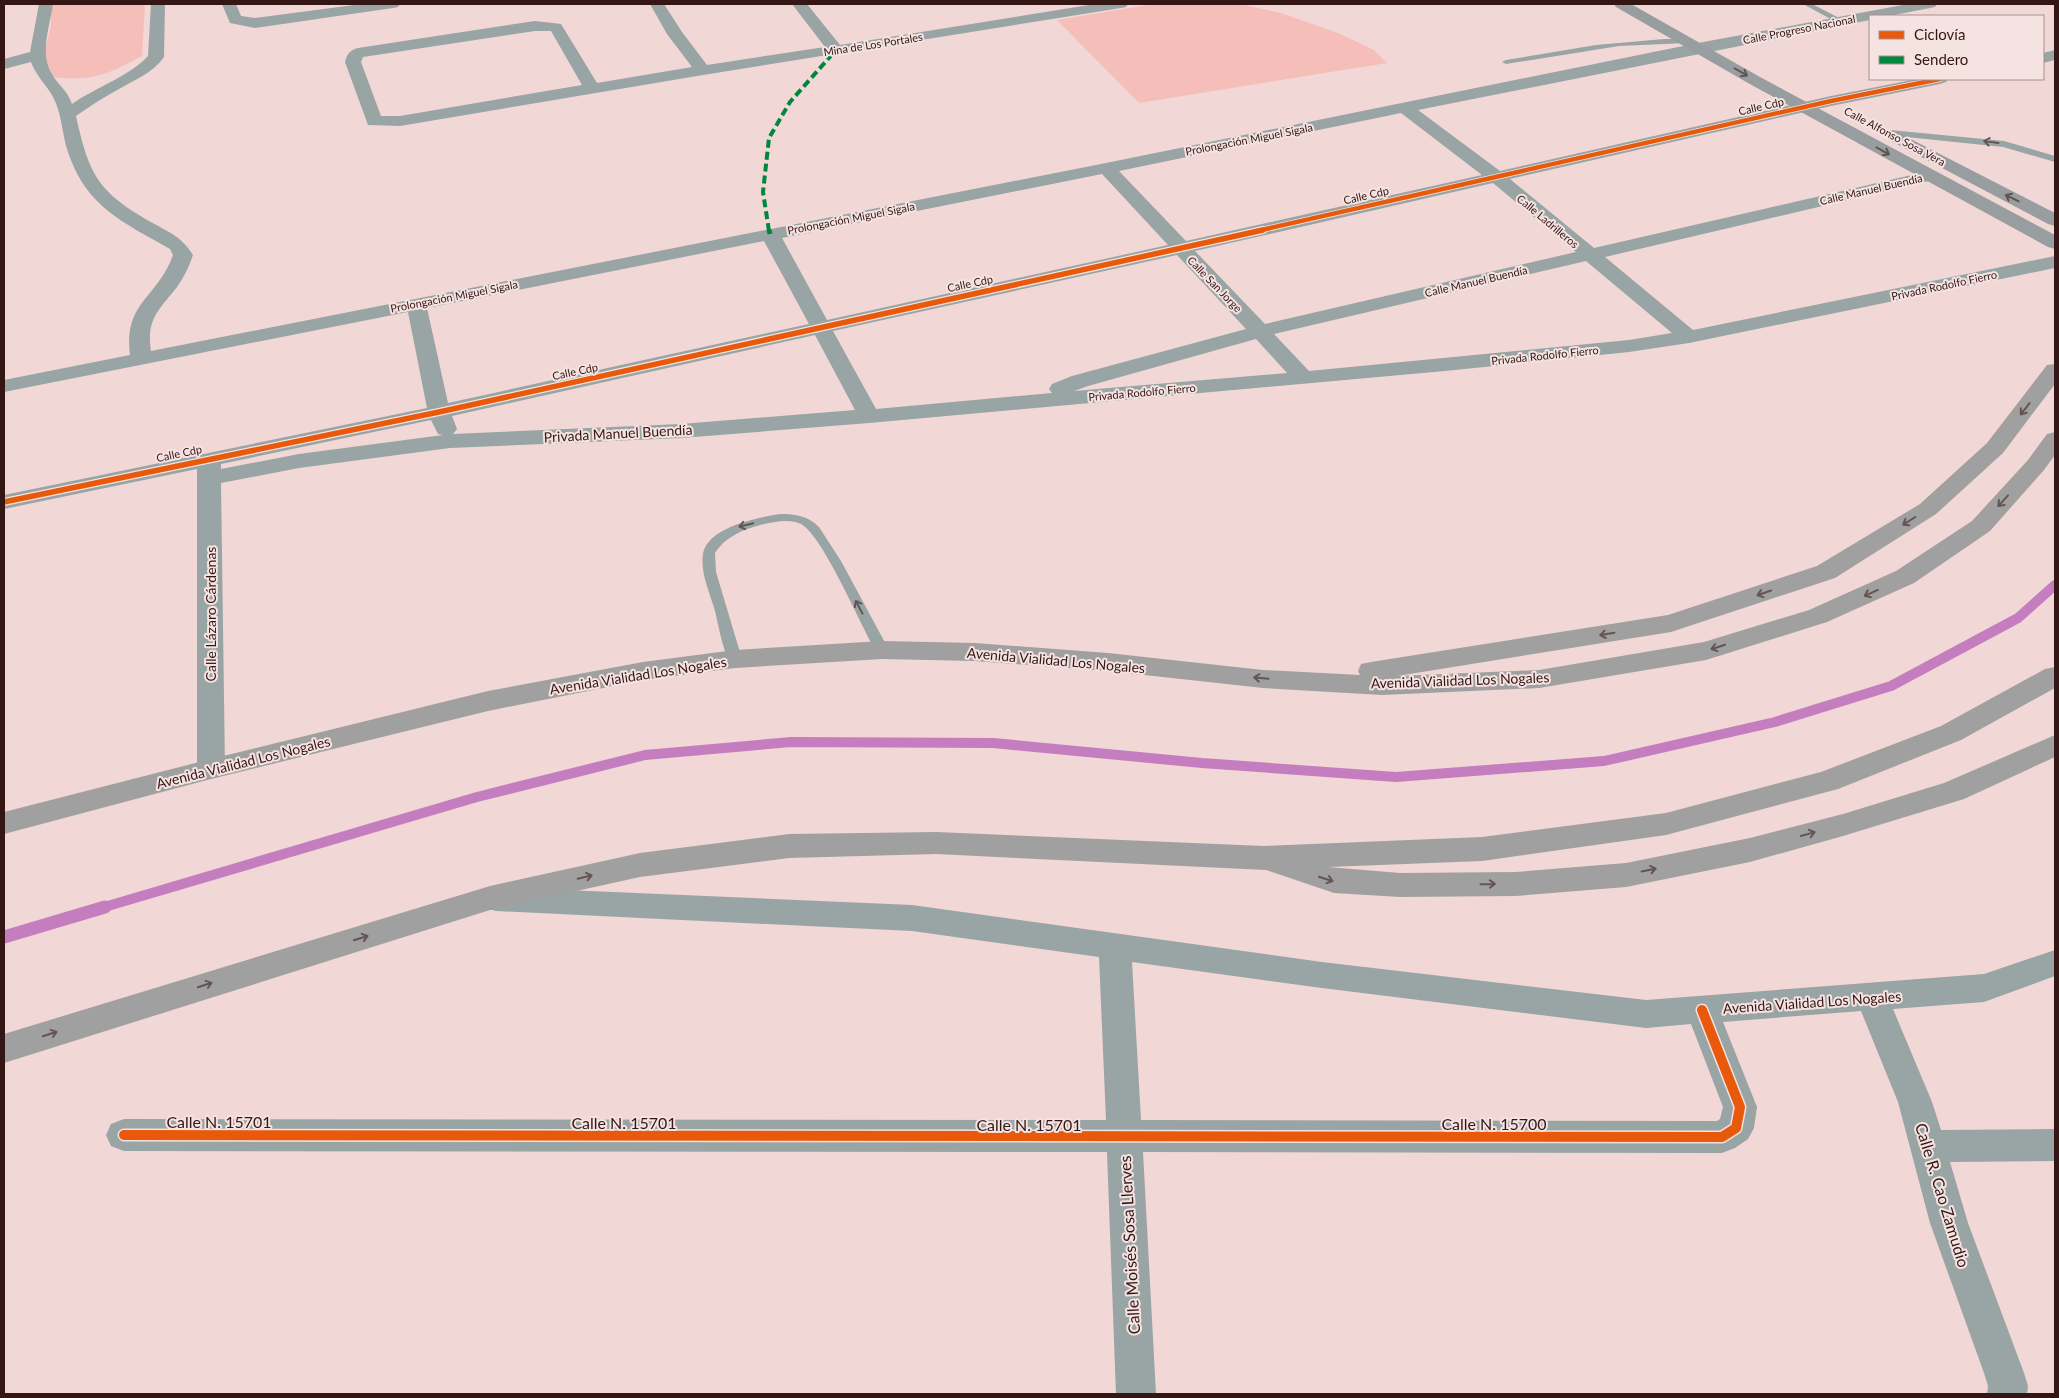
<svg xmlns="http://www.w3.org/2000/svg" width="2059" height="1398" font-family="Lato,sans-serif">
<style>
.green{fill:#f6beb9}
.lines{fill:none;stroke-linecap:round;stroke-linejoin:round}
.stream-far1{stroke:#c47dbf;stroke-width:10}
.stream{stroke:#c47dbf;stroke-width:13}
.service{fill:#99a4a5;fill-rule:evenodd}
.minor{fill:#99a4a5;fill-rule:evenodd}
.secondary{fill:#989e9f;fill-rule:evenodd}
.trunk{fill:#a0a0a0;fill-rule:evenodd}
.quiet-far1{stroke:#00873e;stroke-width:4;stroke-dasharray:8 4;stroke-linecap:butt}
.quiet{stroke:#00873e;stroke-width:5;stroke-dasharray:10 5;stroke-linecap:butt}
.cycleway-far2-casing{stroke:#f4e3e1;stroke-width:6}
.cycleway-far1-casing{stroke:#f4e3e1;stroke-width:8}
.cycleway-casing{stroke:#f4e3e1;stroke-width:13}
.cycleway-far2{stroke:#e8590c;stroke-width:4.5}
.cycleway-far1{stroke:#e8590c;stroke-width:5.5}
.cycleway{stroke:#e8590c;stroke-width:10}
.oneway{stroke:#615353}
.oneway2{stroke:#615656}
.oneway3{stroke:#655454}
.labels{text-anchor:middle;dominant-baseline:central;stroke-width:4;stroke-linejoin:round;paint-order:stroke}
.far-street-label{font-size:11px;fill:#341615;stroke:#f4e3e1}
.street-label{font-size:14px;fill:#341615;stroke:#f4e3e1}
.near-street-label{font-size:16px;fill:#341615;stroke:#f4e3e1}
</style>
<rect width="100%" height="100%" fill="#f1d7d5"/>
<!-- green -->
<path class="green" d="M51,4H145L142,56C109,74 91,82 53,77L42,63L51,26Z
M1154,4H1240L1281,13L1338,33L1374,50L1387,63L1139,103L1057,20Z"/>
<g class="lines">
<!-- stream-far1 -->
<path class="stream-far1" d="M101,908L477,797L645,755L791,742L993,743L1202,763L1396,777L1604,761L1775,722L1891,686L2018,618L2055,585"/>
<!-- stream -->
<path class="stream" d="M4,937L105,907"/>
<!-- service -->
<path class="service" d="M1803,4H1812L1845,21L1838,23Z
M1664,39H1687L1691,41L1687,43L1619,46L1506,64L1502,62L1506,60L1596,45Z
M1890,130L2004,141L2055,156V162L2003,147L1887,135L1886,133Z
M781,514C796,514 808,516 819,527L841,561L889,650L887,653H877C861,627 824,537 801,524C790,518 772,522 760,525C742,530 725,537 715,553L716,572L742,659L740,662H730C722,648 719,627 715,611C710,593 700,573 703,554C707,527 759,517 781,514Z"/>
<!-- minor -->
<path class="minor" d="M39,4H53C50,26 39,54 52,74C58,85 68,91 72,104C93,89 133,74 148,56L151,4H165L164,57C153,73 136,79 119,89C104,97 90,106 76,116C89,175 98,192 151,222C170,233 181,236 193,255C189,267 184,277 177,287C159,310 146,319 151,351L1106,163L1698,43L1908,4H1937L1935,7L1930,8L1889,16H1870V20L1418,110L1500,171L1831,96L1917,79H1948L1946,82L1940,84L1831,106L1510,179L1594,248L1929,171L1935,172L1938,176L1935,180L1929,181L1605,257L1693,330L2055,256V268L1689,343L1629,352L1445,371L869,423L681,438L450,448L299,468L221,483L225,769L221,776L211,779L201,776L197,769V469L4,509V495L427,408L408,312L4,392V380L130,355C123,302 158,298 173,255L170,249C123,222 86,207 68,152C62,135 62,113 53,97C46,84 36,76 31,62L4,69V59L30,52ZM1401,113L1482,175L1186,241L1119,171ZM1102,174L1168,245L827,320L782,238ZM1493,183L1576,252L1265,324L1195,251ZM764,241L809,324L448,403L427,308ZM1177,255L1246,329L1072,376L1052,384L1049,389L1052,393L876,409L833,331ZM1586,261L1672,333L1629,340L1309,371L1274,334ZM815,335L855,410L681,424L453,434L457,429L452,416ZM1256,339L1287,373L1074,391L1088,386ZM431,420L438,434L443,435L299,454L221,469V464Z
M222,4H236L241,16L255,18L362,4H400L398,7L393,8L255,28L230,23Z
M650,4H664L682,32L707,65L825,47L792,4H807L840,45L1095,4H1128L1126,7L1121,8L703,75L400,126L368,125L345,62C347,54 350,50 358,48L535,21L561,24L597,83L692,67L667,34ZM535,31H551L582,85L400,116H381L361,62L363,57Z
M2055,50V60L2043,63V53Z
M496,887L912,905L1322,962L1646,1000L1984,974L2055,950V976L1984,1002L1893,1009L1932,1102L1941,1130L2055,1129V1161L1950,1162L1968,1223L2024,1373L2028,1386L2027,1394H1987L1988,1386L1984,1373L1930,1223L1898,1102L1861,1011L1723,1022L1757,1107L1754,1128L1748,1139L1735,1148L1722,1153L1143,1152L1156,1394H1116L1107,1152L124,1151L111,1146L106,1135L111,1124L124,1119L1106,1120L1099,957L912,931L496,911L485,908L480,899L485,890ZM1132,962L1322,988L1646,1028L1691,1024L1723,1107L1720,1119L1717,1121L1141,1120Z"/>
<!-- secondary -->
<path class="secondary" d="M1614,4H1631L1760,77L2055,235V249L2048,247L1748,83L1616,7Z
M1895,131L2055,213V226L2048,224L1889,140L1886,136L1889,132Z"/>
<!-- trunk -->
<path class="trunk" d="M2055,364V384L2003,453L1936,514L1835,578L1671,632L1397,676L1539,670L1704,642L1809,610L1896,571L1972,521L2028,460L2047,434L2055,432V455L2044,470L1990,531L1914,583L1827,622L1706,660L1539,688L1382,695L1263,688L1108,671L975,661L882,659L735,668L643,680L488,711L211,779L4,834V812L211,759L488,691L643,662L735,650L882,641L975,643L1108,653L1263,670L1360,675L1358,671L1361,664L1371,662L1668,615L1817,566L1920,504L1987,443L2047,365Z
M2055,667V688L1961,740L1838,789L1666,835L1482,861L1328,867L1400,873L1516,872L1626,863L1750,838L1843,814L1944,783L2055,735V757L1964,799L1843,836L1750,862L1626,887L1516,896L1400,897L1334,893L1266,870L936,854L789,858L640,877L490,910L4,1063V1034L490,886L640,853L789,834L936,832L1263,846L1482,837L1666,813L1821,772L1941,726L2045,669Z"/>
<!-- quiet-far1 -->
<path class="quiet-far1" d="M769,231L763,192L769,138L790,102L836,50"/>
<!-- quiet -->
<path class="quiet" d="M769,230L770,234"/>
<defs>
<path id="cycleway-far2" d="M1257,231L1831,101L1940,79"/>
<path id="cycleway-far1" d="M4,502L439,412L1263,230"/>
<path id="cycleway" d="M124,1135L1722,1137L1736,1128L1740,1107L1702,1010"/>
</defs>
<!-- cycleway-far2 casing -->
<use href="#cycleway-far2" class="cycleway-far2-casing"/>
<!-- cycleway-far1 casing -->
<use href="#cycleway-far1" class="cycleway-far1-casing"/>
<!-- cycleway casing -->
<use href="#cycleway" class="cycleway-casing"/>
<!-- cycleway-far2 -->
<use href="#cycleway-far2" class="cycleway-far2"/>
<!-- cycleway-far1 -->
<use href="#cycleway-far1" class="cycleway-far1"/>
<!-- cycleway -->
<use href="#cycleway" class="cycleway"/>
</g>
<!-- one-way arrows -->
<defs><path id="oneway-shaft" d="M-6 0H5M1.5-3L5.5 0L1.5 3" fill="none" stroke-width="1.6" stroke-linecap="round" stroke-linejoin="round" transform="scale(1.25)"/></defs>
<g class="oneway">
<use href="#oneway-shaft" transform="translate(1741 72) rotate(30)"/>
<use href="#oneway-shaft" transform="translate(1883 151) rotate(29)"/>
<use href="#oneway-shaft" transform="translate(2012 198) rotate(-153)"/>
</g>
<g class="oneway2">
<use href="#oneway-shaft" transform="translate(1991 142) rotate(-172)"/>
<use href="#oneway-shaft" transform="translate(746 525) rotate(166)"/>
<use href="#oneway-shaft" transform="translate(859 607) rotate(-118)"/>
</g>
<g class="oneway3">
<use href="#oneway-shaft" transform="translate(2025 409) rotate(128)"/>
<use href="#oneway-shaft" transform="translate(2003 501) rotate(132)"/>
<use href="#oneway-shaft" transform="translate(1909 521) rotate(148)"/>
<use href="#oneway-shaft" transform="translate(1764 593) rotate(161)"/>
<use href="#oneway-shaft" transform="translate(1871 593) rotate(156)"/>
<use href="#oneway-shaft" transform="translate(1607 634) rotate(171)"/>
<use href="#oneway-shaft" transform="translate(1718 647) rotate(162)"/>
<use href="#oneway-shaft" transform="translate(1261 678) rotate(-175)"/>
<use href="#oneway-shaft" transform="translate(1808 834) rotate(-15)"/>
<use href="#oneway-shaft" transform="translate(1649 870) rotate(-12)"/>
<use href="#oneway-shaft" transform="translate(585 877) rotate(-13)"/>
<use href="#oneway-shaft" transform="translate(1326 879) rotate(18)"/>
<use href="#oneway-shaft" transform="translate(1488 884) rotate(-1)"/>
<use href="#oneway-shaft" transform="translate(361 938) rotate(-17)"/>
<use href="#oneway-shaft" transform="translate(205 985) rotate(-18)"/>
<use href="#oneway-shaft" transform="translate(50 1034) rotate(-18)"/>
</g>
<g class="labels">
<!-- far-street labels -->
<g class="far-street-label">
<text transform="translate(1799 29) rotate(-11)">Calle Progreso Nacional</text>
<text transform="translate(873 44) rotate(-9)">Mina de Los Portales</text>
<text transform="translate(1761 106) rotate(-13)">Calle Cdp</text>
<text transform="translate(1895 136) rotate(28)">Calle Alfonso Sosa Vera</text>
<text transform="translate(1249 139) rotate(-11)">Prolongación Miguel Sigala</text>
<text transform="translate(1871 189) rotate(-13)">Calle Manuel Buendía</text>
<text transform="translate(1366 195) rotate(-13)">Calle Cdp</text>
<text transform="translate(851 218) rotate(-11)">Prolongación Miguel Sigala</text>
<text transform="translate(1548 221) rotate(40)">Calle Ladrilleros</text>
<text transform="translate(1476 281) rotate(-13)">Calle Manuel Buendía</text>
<text transform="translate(970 283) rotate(-12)">Calle Cdp</text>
<text transform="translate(1215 284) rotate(46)">Calle San Jorge</text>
<text transform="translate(1944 285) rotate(-12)">Privada Rodolfo Fierro</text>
<text transform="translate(454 296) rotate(-11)">Prolongación Miguel Sigala</text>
<text transform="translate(1545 355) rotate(-6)">Privada Rodolfo Fierro</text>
<text transform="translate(575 371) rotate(-12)">Calle Cdp</text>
<text transform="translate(1142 392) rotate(-5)">Privada Rodolfo Fierro</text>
<text transform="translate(179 453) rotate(-12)">Calle Cdp</text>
</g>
<!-- street labels -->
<g class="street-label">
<text transform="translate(618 433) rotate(-3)">Privada Manuel Buendía</text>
<text transform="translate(210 614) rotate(-90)">Calle Lázaro Cárdenas</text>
<text transform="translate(1056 660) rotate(5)">Avenida Vialidad Los Nogales</text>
<text transform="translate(638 675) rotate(-9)">Avenida Vialidad Los Nogales</text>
<text transform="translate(1460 680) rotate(-2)">Avenida Vialidad Los Nogales</text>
<text transform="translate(243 762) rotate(-14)">Avenida Vialidad Los Nogales</text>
<text transform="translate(1812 1002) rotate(-4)">Avenida Vialidad Los Nogales</text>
</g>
<!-- near-street labels -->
<g class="near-street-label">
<text x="219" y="1121">Calle N. 15701</text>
<text x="624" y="1122">Calle N. 15701</text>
<text x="1494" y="1123">Calle N. 15700</text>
<text x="1029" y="1124">Calle N. 15701</text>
<text transform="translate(1943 1195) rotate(73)">Calle R. Cao Zamudio</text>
<text transform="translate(1129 1245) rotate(-93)">Calle Moisés Sosa Llerves</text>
</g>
</g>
<!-- border -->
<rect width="2059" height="1398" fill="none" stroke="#341615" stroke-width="10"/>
<!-- legend -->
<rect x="1869" y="15" width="175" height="65" fill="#f4e3e1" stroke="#a7918f"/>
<rect x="1879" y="31" width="25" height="8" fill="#e8590c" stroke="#a7918f"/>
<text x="1914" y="40" font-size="15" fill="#341615">Ciclovía</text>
<rect x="1879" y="56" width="25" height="8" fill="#00873e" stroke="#a7918f"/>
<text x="1914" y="65" font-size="15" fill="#341615">Sendero</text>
</svg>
